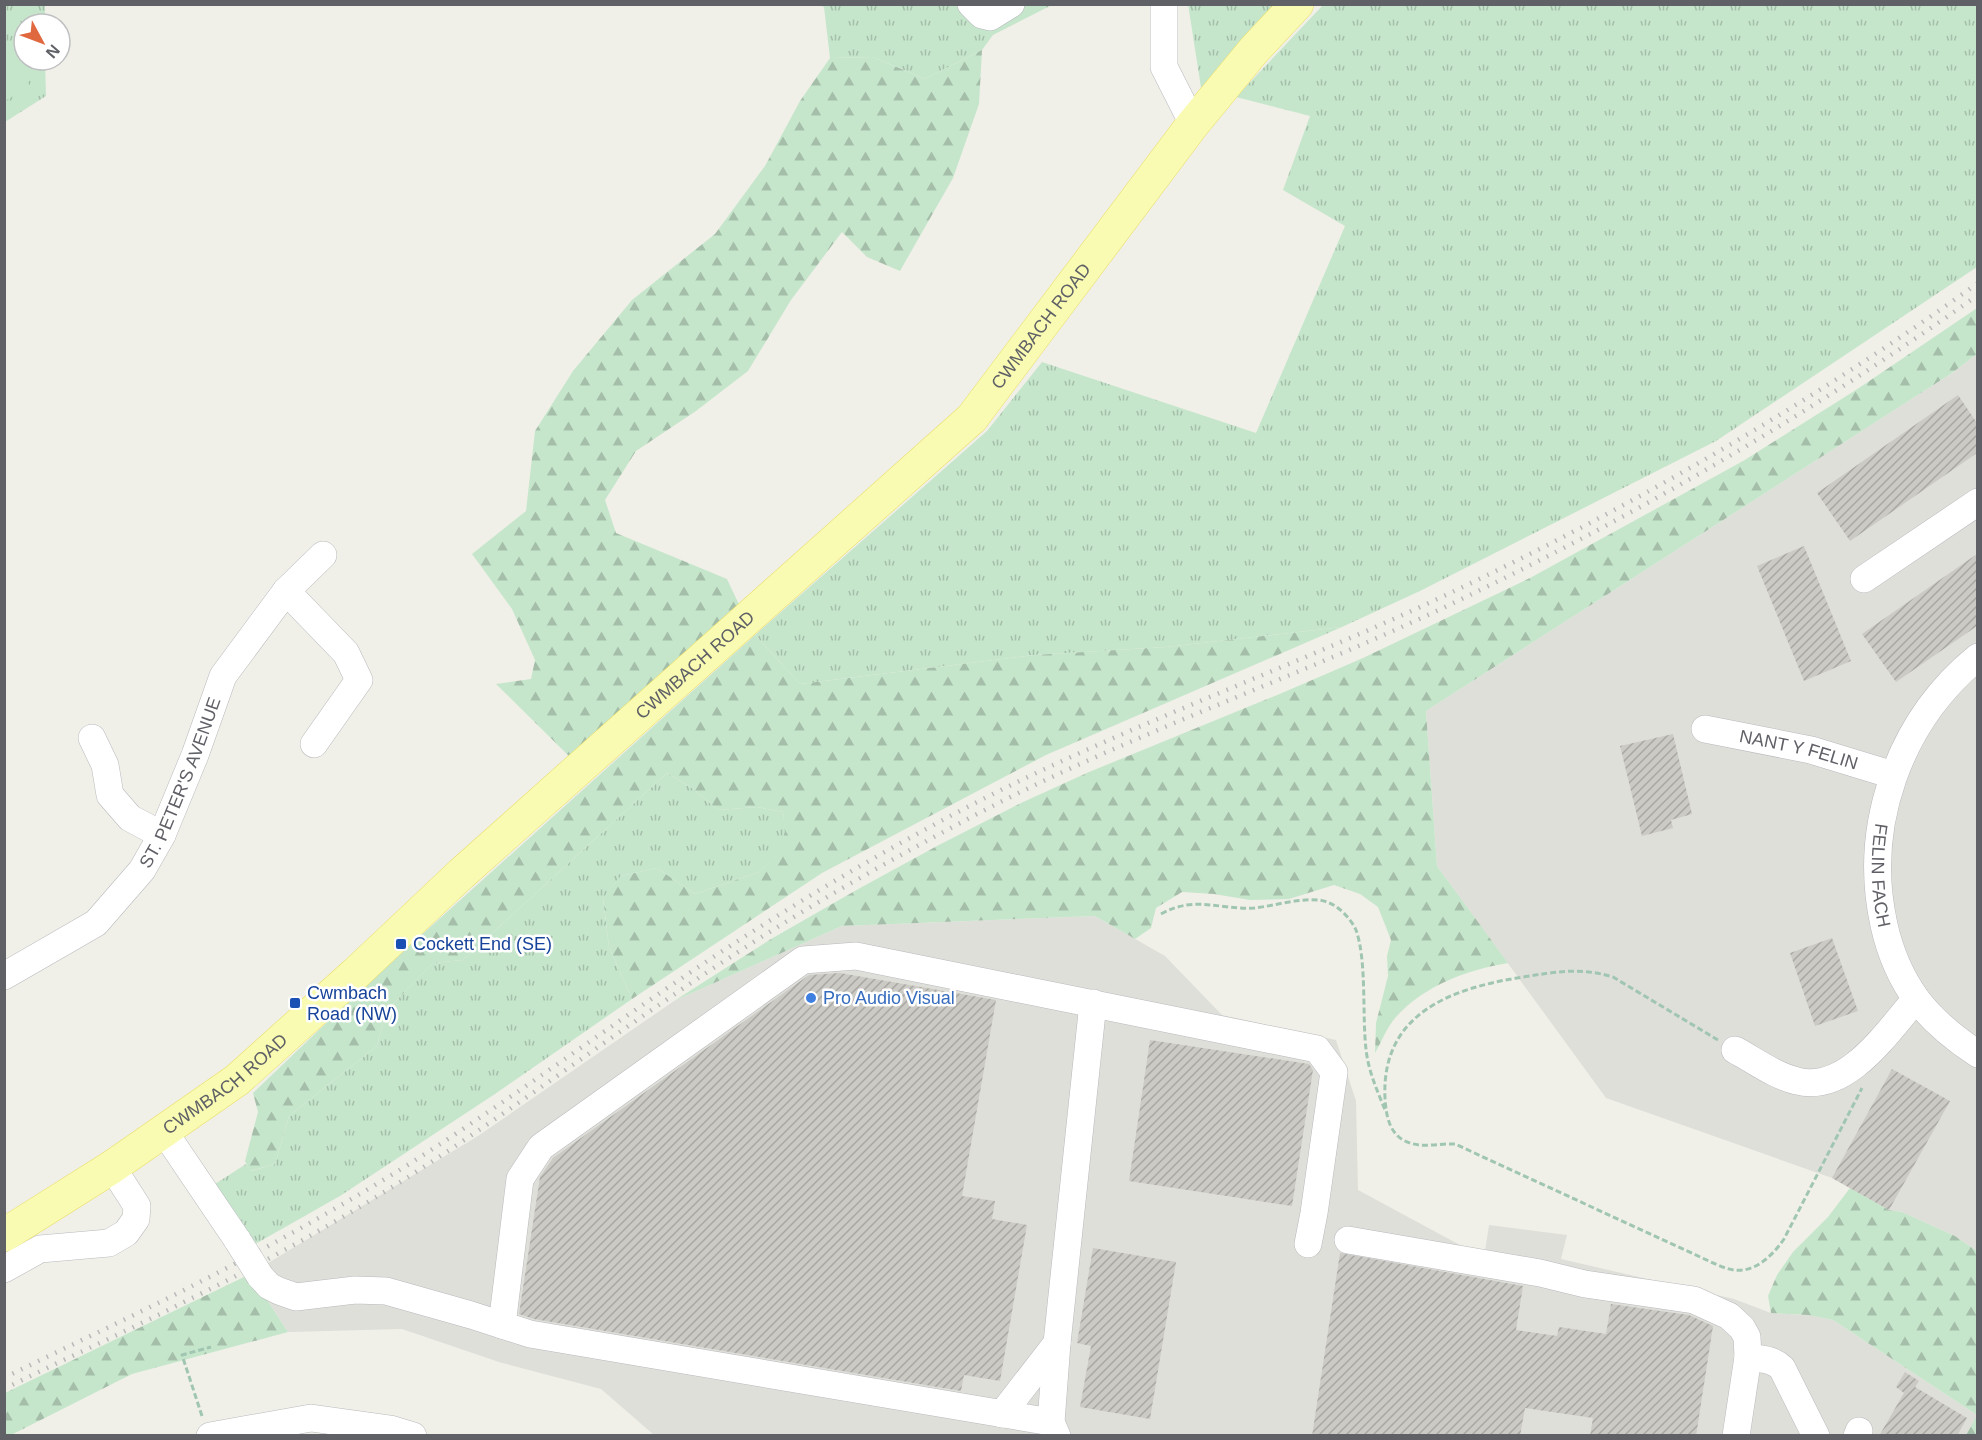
<svg xmlns="http://www.w3.org/2000/svg" width="1982" height="1440" font-family="Arial,sans-serif">
<style>
.industrial{fill:#dfdfda}
.grass{fill:url(#grass-tufts)}
.forest{fill:url(#forest-firs)}
.pitch{fill:#c6e6cc}
.building{fill:url(#building-hatch)}
.lines{fill:none;stroke-linecap:round;stroke-linejoin:round}
.minor-casing{stroke:#b8b9bd;stroke-width:28}
.major-casing{stroke:#eadd67;stroke-width:34}
.path{stroke:#a0c6b2;stroke-width:3;stroke-dasharray:6 3;stroke-linecap:butt}
.minor{stroke:#fff;stroke-width:27}
.major{stroke:#fafbb2;stroke-width:33}
.rail{stroke:#b8b8b9;stroke-width:4.5;stroke-dasharray:1.5 8;stroke-linecap:butt}
.minor-bridge-casing{stroke:#b8b9bd;stroke-width:28;stroke-linecap:butt}
.minor-bridge{stroke:#fff;stroke-width:27}
.transit-dot{fill:#1a4fb4;stroke:#fff;stroke-width:2}
.shop-dot{fill:#3f7fe0;stroke:#fff;stroke-width:2}
.labels{text-anchor:middle;dominant-baseline:central;stroke-width:5;stroke-linejoin:round;paint-order:stroke}
.street-label{font-size:18px;fill:#5f6167;stroke:#fff}
.transit-label{font-size:18px;fill:#164399;stroke:#fff;text-anchor:start}
.shop-label{font-size:18px;fill:#366cbe;stroke:#fff;text-anchor:start}
</style>
<defs>
<pattern id="grass-tufts" width="24" height="20" patternUnits="userSpaceOnUse" patternTransform="scale(1.5)"><rect width="24" height="20" fill="#c6e6cc"/><path d="M3 7l-1-3M5 7V3M7 7l1-3M15 17l-1-3M17 17v-4M19 17l1-3" fill="none" stroke="#a4bea9"/></pattern>
<pattern id="forest-firs" width="22" height="20" patternUnits="userSpaceOnUse" patternTransform="scale(1.5)"><rect width="22" height="20" fill="#c6e6cc"/><path d="M5 1l3.5 6h-7zM16 11l3.5 6h-7z" fill="#a4bea9"/></pattern>
<pattern id="building-hatch" width="6" height="6" patternUnits="userSpaceOnUse" patternTransform="scale(1.5)"><rect width="6" height="6" fill="#cccac4"/><path d="M-1 1l2-2M0 6l6-6M5 7l2-2" fill="none" stroke="#a9a7a3"/></pattern>
</defs>
<rect width="100%" height="100%" fill="#f0f0e8"/>
<!-- industrial -->
<path class="industrial" d="M1977,354V1251L1955,1236L1902,1212L1889,1210L1832,1178L1606,1098L1437,866L1426,711L1952,373Z
M1095,916L1165,956L1222,1015L1336,1040L1356,1101L1358,1190L1484,1258L1489,1225L1567,1235L1561,1259L1734,1299L1771,1313L1808,1315L1833,1320L1977,1415L1966,1436L654,1435L601,1389L499,1362L402,1329L288,1332L250,1274L478,1136L674,1001L842,926Z"/>
<!-- grass -->
<path class="grass" d="M1188,4L1283,5L1202,94Z
M5,5H45V24H24V60H45L46,96L5,122Z
M819,5H1052L993,35L982,50L925,79L873,57L830,58L824,7Z
M1323,5H1977V267L1716,441L1420,591L1342,627L1166,647L1034,655L800,684L755,635L987,431L1042,362L1256,433L1345,226L1283,190L1310,116L1236,97Z
M667,773L692,788L718,810L757,807L783,812L787,844L759,872L695,894L657,868L621,876L603,899L609,947L632,999L495,1094L340,1196L250,1247L239,1233L245,1226L215,1184L246,1164L251,1171L275,1164L289,1116L377,1046L386,1011L433,963L463,960Z"/>
<!-- forest -->
<path class="forest" d="M982,50L979,104L953,178L900,271L867,257L842,232L791,300L748,371L696,411L636,451L605,500L616,533L727,579L743,613L576,763L496,684L531,679L535,660L512,609L472,554L526,511L535,431L573,371L632,300L715,234L765,166L800,101L830,58L873,57L925,79Z
M1977,308V354L1952,373L1426,711L1437,866L1508,963C1467,970 1425,985 1396,1017C1387,1027 1382,1041 1375,1053L1376,1023L1388,976L1387,956L1391,940L1378,907L1360,894L1334,885L1289,899L1250,900L1214,894L1182,892L1156,908L1151,928L1135,939L1095,916L842,926L674,1001L771,939L860,888L937,846L1021,803L1089,772L1282,693L1363,658L1530,578L1743,461L1859,388Z
M1342,627L1046,755L822,873L632,999L609,947L603,898L621,876L657,868L695,894L759,872L786,844L783,812L757,807L718,810L692,788L667,773L463,960L433,963L386,1011L377,1046L289,1116L275,1164L250,1171L245,1161L258,1112L253,1093L367,984L755,635L800,684L1034,655L1166,647Z
M1850,1188L1889,1210L1902,1212L1955,1236L1977,1251V1435H1966L1977,1415L1833,1320L1808,1315L1771,1313L1768,1296L1777,1275L1793,1252L1828,1217Z
M250,1274L288,1332L132,1374L11,1435L5,1436V1393Z"/>
<!-- pitch -->
<path class="pitch" d="M5,43L30,86L5,101H4Z"/>
<!-- building -->
<path class="building" d="M1958,395L1977,423V453L1850,541L1817,493Z
M1804,546L1851,661L1804,681L1757,566Z
M1977,554V626L1896,682L1862,634Z
M1673,734L1692,814L1671,820L1673,828L1642,836L1620,746Z
M1832,938L1858,1011L1815,1026L1790,953Z
M840,973L996,1000L962,1196L995,1201L992,1219L1027,1225L1000,1381L964,1375L961,1391L534,1319L519,1314L540,1177L553,1158L809,975Z
M1150,1040L1309,1064L1313,1070L1292,1206L1129,1181Z
M1892,1069L1950,1101L1889,1210L1832,1178Z
M1093,1248L1176,1262L1150,1419L1080,1407L1091,1346L1077,1343Z
M1340,1253L1523,1286L1516,1330L1557,1336L1559,1327L1606,1334L1611,1304L1689,1315L1713,1326L1696,1436H1590L1593,1418L1525,1408L1520,1436H1312Z
M1905,1372L1919,1381L1915,1387L1967,1418L1957,1436H1879L1904,1393L1896,1387Z"/>
<g class="lines">
<defs>
<g id="minor">
<path d="M971,4L982,15L990,17L1011,4"/>
<path d="M1164,4V67L1193,124"/>
<path d="M1864,579L1978,502"/>
<path d="M286,591L346,653L359,680L314,744"/>
<path id="s1" d="M1978,657C1899,721 1862,826 1884,925C1890,952 1901,978 1917,1000C1934,1022 1955,1039 1978,1054"/>
<path id="s2" d="M1705,729L1811,750L1893,775"/>
<path d="M92,738L105,765L110,795L130,818L162,835"/>
<path id="s3" d="M4,976L96,923L142,870L162,835L195,755L223,676L286,591L323,555"/>
<path d="M1735,1050C1754,1060 1775,1076 1797,1081C1847,1094 1887,1032 1916,999"/>
<path d="M163,1130L238,1241"/>
<path d="M1348,1240L1540,1273L1585,1284L1694,1300L1729,1316L1742,1328L1747,1337L1748,1357L1736,1436"/>
<path d="M4,1269L40,1249L109,1243L126,1233L136,1219L137,1206L112,1167"/>
<path d="M260,1276L269,1286L279,1291L296,1297L355,1290L386,1291L471,1315L530,1334L1051,1422L1057,1436"/>
<path d="M502,1325L520,1179L541,1147L803,960L856,956L1317,1049L1334,1072L1314,1213L1308,1244"/>
<path d="M1748,1357C1761,1359 1773,1359 1782,1368L1816,1436"/>
<path d="M1002,1414L1057,1343L1093,1003"/>
<path d="M1051,1422L1057,1343"/>
<path d="M210,1436L311,1418L390,1429L413,1436"/>
<path d="M1857,1436L1859,1431"/>
</g>
<g id="major">
<path id="s4" d="M4,1235L112,1167L237,1080L356,973L461,874L972,418L1193,124L1254,50L1297,4"/>
</g>
</defs>
<!-- minor casing -->
<use href="#minor" class="minor-casing"/>
<!-- major casing -->
<use href="#major" class="major-casing"/>
<!-- path -->
<path class="path" d="M1161,914C1195,895 1219,910 1254,908C1275,906 1308,895 1327,902C1339,906 1351,919 1356,930C1367,961 1362,1015 1366,1049C1368,1070 1377,1090 1385,1110
M1718,1040L1613,977C1580,967 1555,972 1523,977C1452,988 1381,1013 1385,1098C1386,1115 1389,1133 1405,1141C1421,1149 1439,1143 1455,1144L1711,1262C1718,1265 1726,1269 1734,1270C1755,1273 1773,1255 1784,1239L1862,1088
M202,1416L182,1355L211,1347"/>
<!-- minor -->
<use href="#minor" class="minor"/>
<!-- major -->
<use href="#major" class="major"/>
<!-- rail -->
<path class="rail" d="M4,1378C62,1349 121,1322 178,1293C256,1254 332,1212 406,1166C493,1111 575,1051 660,993C763,922 870,857 981,800C1123,728 1273,674 1418,608C1613,518 1803,409 1978,283
M4,1389C62,1360 121,1334 178,1305C260,1265 340,1221 416,1172C524,1102 627,1024 735,954C815,902 897,856 981,812C1125,737 1281,683 1428,615C1620,525 1805,418 1978,295"/>
<defs>
<path id="minor-bridge" d="M238,1241L260,1276"/>
</defs>
<!-- minor-bridge casing -->
<use href="#minor-bridge" class="minor-bridge-casing"/>
<!-- minor-bridge -->
<use href="#minor-bridge" class="minor-bridge"/>
</g>
<!-- markers -->
<g class="transit-dot">
<rect x="395" y="938" width="12" height="12" rx="3"/>
<rect x="289" y="997" width="12" height="12" rx="3"/>
</g>
<circle class="shop-dot" cx="811" cy="998" r="6"/>
<g class="labels">
<!-- street labels -->
<g class="street-label">
<text stroke="none"><textPath href="#s4" startOffset="1384">CWMBACH ROAD</textPath></text>
<text stroke="none"><textPath href="#s4" startOffset="898">CWMBACH ROAD</textPath></text>
<text stroke="none"><textPath href="#s2" startOffset="96">NANT Y FELIN</textPath></text>
<text stroke="none"><textPath href="#s3" startOffset="272">ST. PETER'S AVENUE</textPath></text>
<text stroke="none"><textPath href="#s1" startOffset="249">FELIN FACH</textPath></text>
<text stroke="none"><textPath href="#s4" startOffset="268">CWMBACH ROAD</textPath></text>
</g>
<!-- transit labels -->
<g class="transit-label">
<text x="413" y="944">Cockett End (SE)</text>
<text x="307" y="993">Cwmbach<tspan x="307" dy="21">Road (NW)</tspan></text>
</g>
<!-- shop labels -->
<g class="shop-label">
<text x="823" y="998">Pro Audio Visual</text>
</g>
</g>
<!-- border -->
<rect width="1982" height="1440" fill="none" stroke="#5f6167" stroke-width="12"/>
<!-- north arrow -->
<g transform="translate(42 42) rotate(131)"><circle r="28" fill="#ffffff" stroke="#bfc0c2" stroke-width="1.5"/>
<path d="M0-4.5L10 22L0 15L-10 22Z" fill="#e0683e"/>
<text y="-9" font-size="16" font-weight="bold" text-anchor="middle" fill="#5f6167">N</text>
</g>
</svg>
